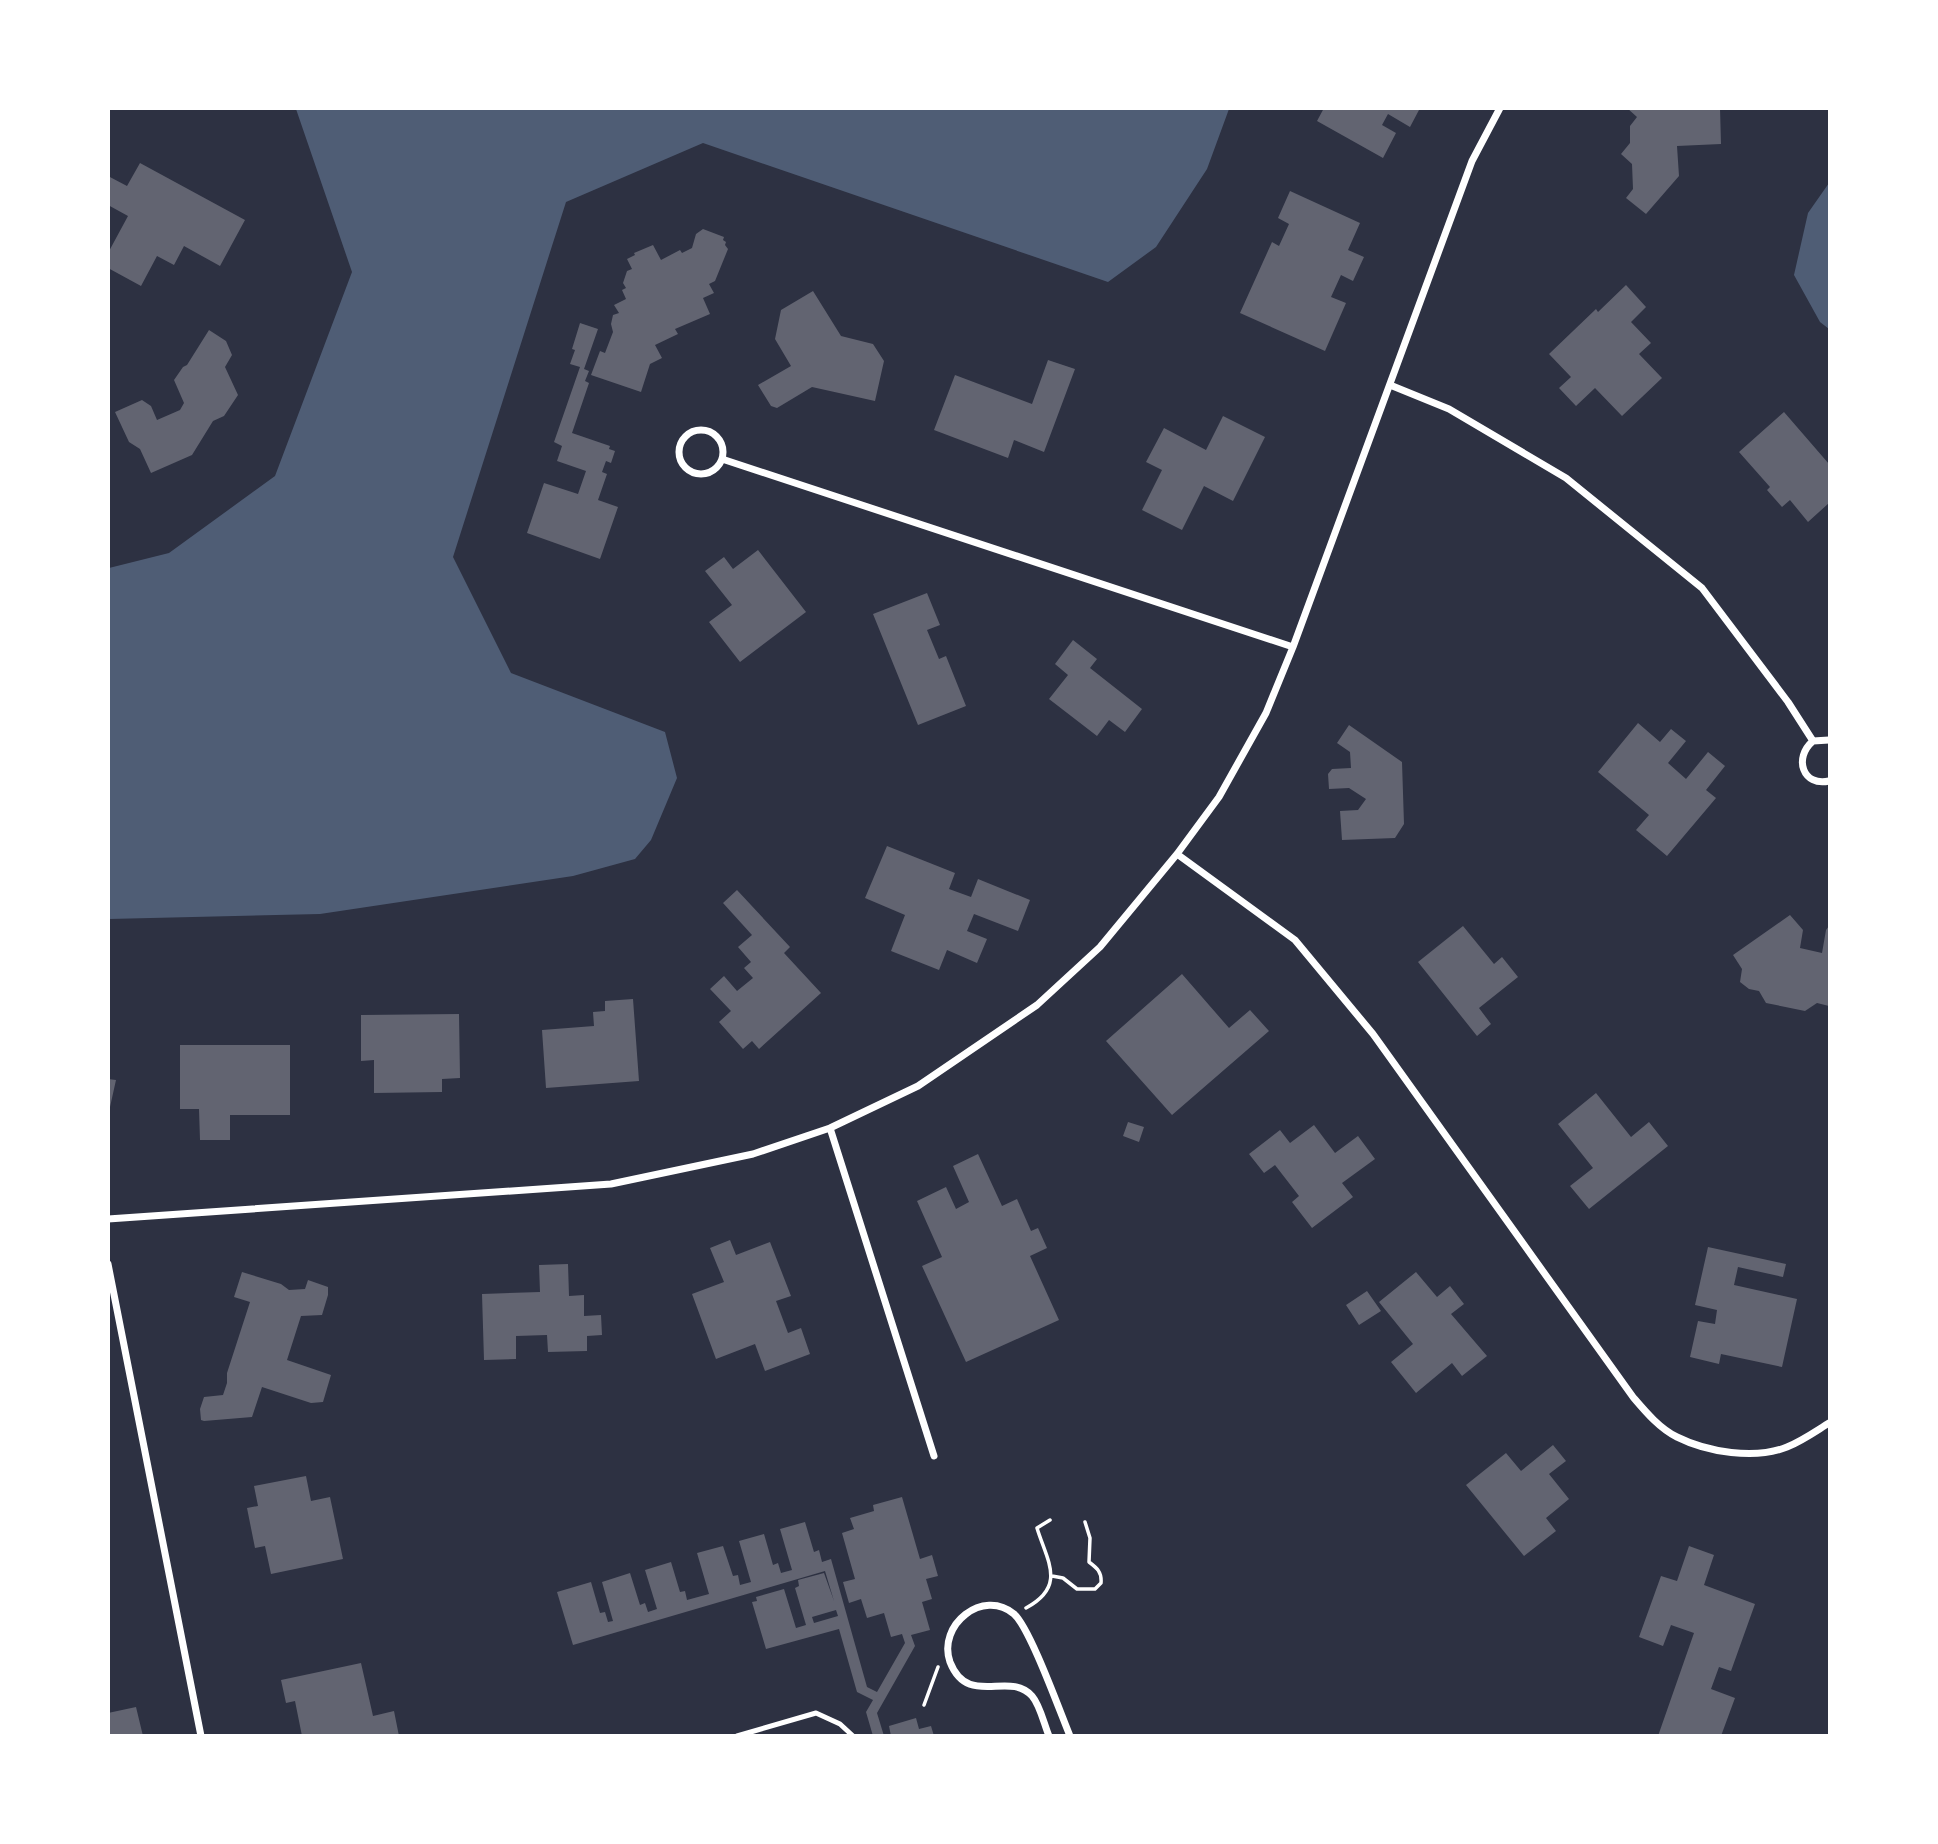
<svg xmlns="http://www.w3.org/2000/svg" width="1938" height="1844" font-family="'Zilla Slab',serif">
<style>
.water{fill:#4f5d75}
.building{fill:#626471;fill-rule:evenodd}
.lines{fill:none;stroke-linecap:round;stroke-linejoin:round}
.path{stroke:#fff;stroke-width:3.5}
.service{stroke:#fff;stroke-width:5}
.minor{stroke:#fff;stroke-width:7}
</style>
<rect width="100%" height="100%" fill="#2d3142"/>
<!-- water -->
<path class="water" d="M296,109V108L1229,109L1207,169L1156,247L1108,282L703,143L566,202L453,557L511,673L665,732L677,778L651,840L635,859L573,876L320,914L109,919V568L169,553L275,476L352,272Z
M1829,183V329L1820,322L1794,275L1808,213Z"/>
<!-- building -->
<path class="building" d="M1324,108H1417L1419,110L1410,127L1388,114L1382,125L1396,133L1383,158L1317,121Z
M1627,108H1720L1721,144L1677,146L1679,176L1646,214L1626,198L1633,189L1632,164L1621,154L1630,143V126L1637,117Z
M140,163L245,220L220,266L184,246L174,265L157,256L141,286L108,268V253L128,216L108,205V176L127,186Z
M1290,191L1360,223L1348,250L1364,257L1353,281L1341,275L1331,297L1346,303L1325,351L1240,313L1272,242L1279,246L1289,224L1278,218Z
M703,229L724,237L723,240L726,242L725,245L728,249L715,281L709,284L714,293L703,298L710,314L675,329L678,334L655,345L662,358L650,364L641,392L591,375L600,351L605,353L613,332L611,324L613,315L619,313L614,305L626,299L622,290L626,288L623,283L627,271L632,269L627,259L635,255L634,253L653,245L661,260L680,250L682,253L692,248L696,234Z
M1626,285L1646,307L1631,322L1651,343L1639,354L1662,378L1622,416L1595,388L1576,406L1559,388L1571,377L1549,354L1596,309L1598,312Z
M813,291L841,336L873,344L884,361L875,401L812,387L777,408L771,406L758,385L791,366L775,339L781,310Z
M580,323L598,329L584,369L589,371L585,381L589,383L572,433L610,446L609,449L615,451L611,463L606,461L602,472L607,474L598,500L618,507L600,559L527,533L544,483L578,494L586,471L557,461L562,446L554,442L580,367L570,364L575,350L572,349Z
M209,330L226,341L232,355L225,367L238,395L224,416L213,421L192,455L151,473L140,449L129,442L115,412L142,400L151,406L157,420L180,410L184,403L174,380L183,367L187,365Z
M1048,360L1075,369L1044,452L1014,440L1008,458L934,430L955,375L1032,404Z
M1784,412L1829,464V503L1808,522L1790,500L1782,507L1767,490L1770,487L1739,452Z
M1223,416L1265,437L1233,501L1204,486L1182,530L1142,510L1162,470L1146,462L1164,428L1206,450Z
M758,550L806,612L740,662L709,622L732,605L705,571L724,557L733,569Z
M927,593L940,625L927,630L939,659L946,656L966,706L918,725L873,614Z
M1073,640L1097,659L1090,668L1142,709L1125,732L1109,720L1097,736L1049,699L1068,675L1055,664Z
M1638,723L1660,742L1671,729L1686,741L1668,763L1686,779L1708,752L1725,766L1706,790L1716,798L1667,856L1636,830L1649,815L1598,772Z
M1349,725L1402,762L1404,824L1395,838L1342,840L1340,811L1358,810L1366,799L1349,788L1329,789L1328,774L1332,769L1351,768L1350,752L1337,743Z
M887,846L955,873L949,889L971,897L978,879L1030,900L1018,931L974,914L967,931L987,939L977,963L947,950L939,970L891,951L905,915L865,898Z
M737,890L790,947L784,953L821,993L759,1049L752,1041L743,1049L719,1022L731,1011L710,989L724,976L737,991L753,978L744,968L751,962L738,947L752,935L723,903Z
M1790,915L1803,930L1800,948L1822,953L1826,930L1829,926V1006L1817,1003L1805,1011L1766,1003L1759,991L1749,989L1740,982L1742,969L1733,955Z
M1463,926L1494,964L1502,957L1518,977L1479,1008L1491,1024L1477,1036L1418,962Z
M1182,974L1229,1028L1250,1010L1269,1031L1172,1115L1106,1041Z
M633,999L639,1081L546,1088L542,1030L594,1026L593,1012L605,1011V1001Z
M459,1014L460,1078L442,1079V1092L374,1093V1060L361,1061V1015Z
M180,1045H290V1115H230V1140H200L199,1109H180Z
M108,1079L116,1080L110,1107H108Z
M1596,1093L1631,1137L1649,1122L1668,1146L1589,1209L1570,1186L1593,1168L1558,1124Z
M1128,1122L1144,1127L1139,1142L1123,1136Z
M1314,1125L1335,1153L1358,1136L1375,1159L1342,1183L1353,1197L1312,1228L1292,1202L1299,1196L1275,1165L1264,1173L1249,1154L1280,1130L1290,1143Z
M978,1154L1002,1206L1017,1199L1031,1231L1038,1228L1047,1248L1030,1256L1059,1320L966,1362L922,1266L942,1257L917,1201L946,1187L956,1209L969,1202L953,1166Z
M730,1240L736,1255L770,1242L791,1296L776,1301L788,1333L801,1328L810,1354L765,1371L755,1344L716,1359L692,1294L724,1282L710,1248Z
M1708,1247L1786,1264L1783,1277L1738,1267L1734,1285L1797,1299L1782,1367L1721,1354L1719,1364L1690,1357L1698,1321L1715,1324L1717,1310L1695,1305Z
M568,1264L569,1296L584,1295V1316L601,1315L602,1335L587,1336V1351L548,1352L547,1335L516,1336V1359L484,1360L482,1294L540,1292L539,1265Z
M242,1272L281,1284L289,1290L305,1289L308,1280L328,1287V1295L322,1315L301,1316L287,1360L331,1375L323,1402L311,1403L262,1387L252,1417L204,1421L201,1420L200,1409L204,1397L223,1395L227,1383V1373L250,1302L234,1297Z
M1416,1272L1437,1297L1450,1286L1464,1304L1451,1314L1487,1356L1462,1376L1452,1363L1416,1393L1391,1362L1413,1344L1379,1302Z
M1367,1291L1381,1311L1359,1325L1346,1305Z
M1553,1445L1566,1461L1549,1474L1569,1499L1546,1518L1556,1531L1524,1556L1466,1485L1506,1453L1521,1471Z
M306,1476L311,1501L330,1497L343,1559L271,1574L265,1546L255,1548L247,1508L258,1506L254,1486Z
M902,1497L920,1559L932,1555L938,1576L926,1579L932,1599L922,1602L930,1630L911,1635L915,1646L877,1713L884,1736H873L866,1712L873,1700L857,1692L839,1629L766,1649L752,1602L757,1601L756,1597L784,1589L796,1628L806,1625L795,1588L799,1586L798,1580L824,1573L834,1601L825,1571L573,1645L557,1592L591,1582L600,1613L605,1612L608,1622L613,1621L602,1582L630,1573L640,1605L645,1603L648,1612L657,1609L645,1570L671,1562L680,1592L685,1591L687,1600L709,1594L697,1553L723,1546L733,1576L738,1575L740,1585L751,1582L739,1541L764,1534L773,1565L778,1563L781,1573L792,1570L780,1529L805,1522L814,1552L819,1550L822,1562L831,1559L867,1687L877,1692L905,1643L902,1634L891,1637L884,1613L867,1618L861,1599L849,1603L843,1582L855,1579L842,1533L854,1529L850,1518L874,1511L873,1505ZM836,1610L838,1616L814,1623L812,1617Z
M1689,1546L1714,1555L1704,1585L1755,1604L1731,1671L1719,1667L1711,1689L1735,1698L1721,1736H1658L1694,1633L1671,1625L1663,1646L1639,1637L1661,1576L1677,1581Z
M361,1663L373,1716L394,1711L399,1736H302L295,1701L286,1703L281,1680Z
M136,1707L143,1736H108V1713Z
M916,1718L919,1729L931,1726L934,1736H891L889,1726Z"/>
<g class="lines">
<!-- path -->
<path class="path" d="M1052,1576L1063,1578L1077,1589H1095L1101,1583C1102,1572 1097,1568 1089,1562L1090,1538L1085,1522
M1026,1608C1067,1586 1047,1561 1037,1528L1050,1520
M924,1705L938,1667"/>
<!-- service -->
<path class="service" d="M737,1736L816,1713L840,1724L853,1736"/>
<!-- minor -->
<path class="minor" d="M1390,385L1449,409L1566,478L1702,588L1788,702L1813,741
M679 452a22 22 0 1 1 44 0a22 22 0 1 1-44 0Z
M722,459L1293,647
M1829,740L1813,741C1793,758 1803,787 1829,781
M1177,854L1295,940L1373,1034L1633,1397C1645,1411 1659,1428 1677,1437C1707,1452 1755,1460 1787,1447C1802,1441 1816,1431 1829,1423
M830,1128L934,1456
M108,1219L611,1184L753,1154L830,1128L918,1086L1037,1005L1100,947L1177,854L1219,797L1266,713L1293,647L1472,161L1500,108
M108,1264L201,1736
M1049,1736C1044,1724 1040,1705 1032,1696C1009,1670 968,1708 950,1662C937,1625 983,1588 1014,1614C1030,1628 1060,1712 1070,1736"/>
</g>
<!-- border -->
<rect width="1938" height="1844" fill="none" stroke="#ffffff" stroke-width="220"/>
</svg>
